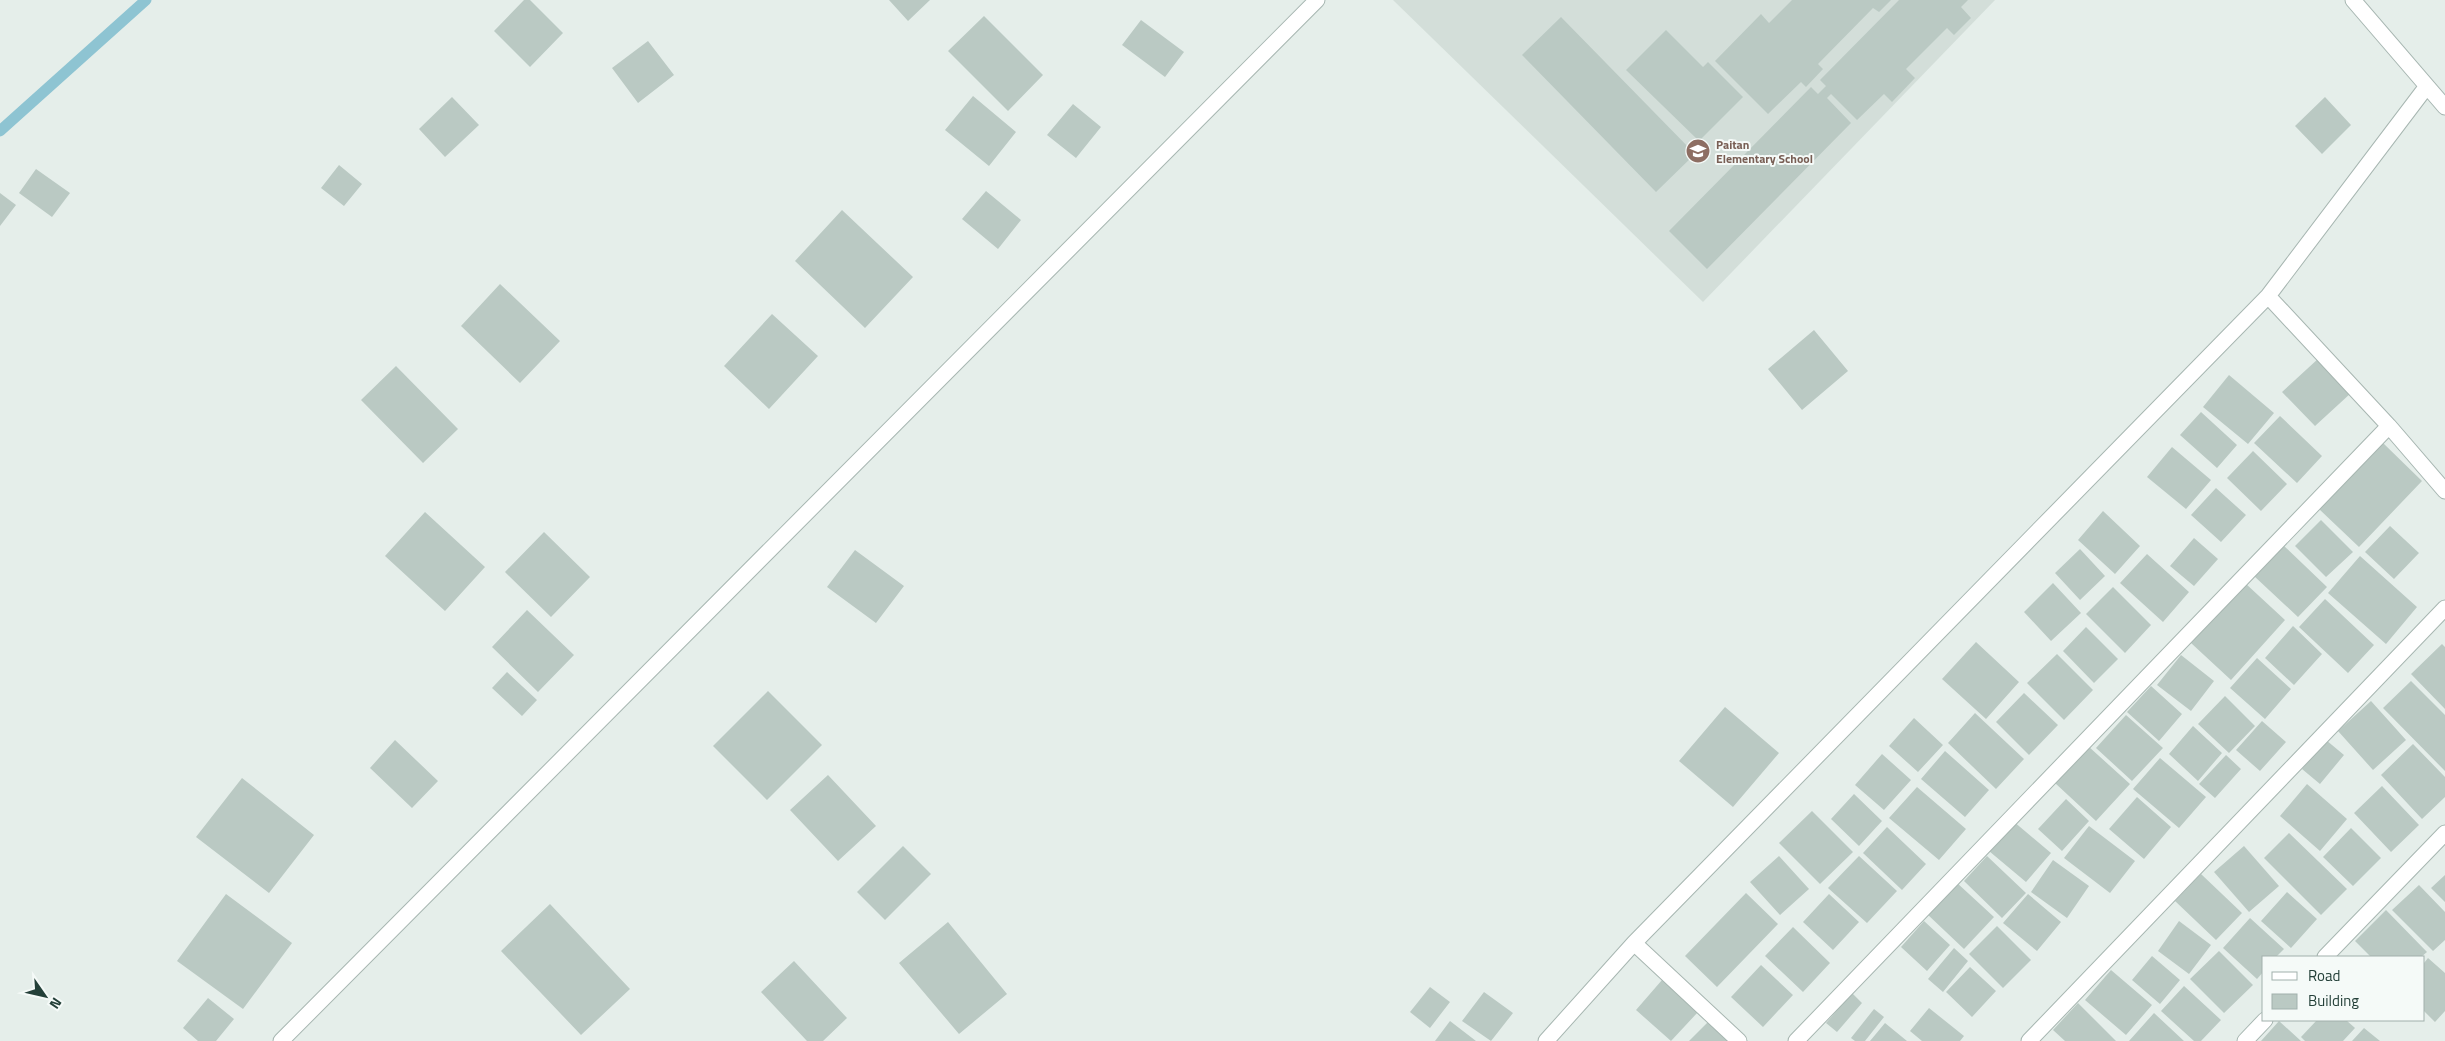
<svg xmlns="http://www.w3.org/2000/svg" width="2445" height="1041" font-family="'Titillium Web',sans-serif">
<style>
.built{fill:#d3ded9}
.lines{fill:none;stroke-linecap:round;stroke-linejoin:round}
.stream{stroke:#8ec4d2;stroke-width:11}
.building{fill:#bac9c3}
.minor-casing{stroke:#a7b6b1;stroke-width:17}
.tertiary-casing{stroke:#a7b6b1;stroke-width:17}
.minor{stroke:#fff;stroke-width:15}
.tertiary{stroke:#fff;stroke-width:15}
.labels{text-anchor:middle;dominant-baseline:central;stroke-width:4;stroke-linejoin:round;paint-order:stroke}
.education-label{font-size:12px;font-weight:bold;fill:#785e54;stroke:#f5faf8;text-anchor:start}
</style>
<rect width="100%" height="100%" fill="#e5eeea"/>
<!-- built -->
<path class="built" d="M1393,0H1995L1703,302Z"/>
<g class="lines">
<!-- stream -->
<path class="stream" d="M0,131L146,0"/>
</g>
<!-- building -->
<path class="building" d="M524,0H530L563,33L530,67L494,31Z
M889,0H930L908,21Z
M1792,0H1891L1879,12L1873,8L1818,64L1823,69L1806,87L1801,82L1768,114L1715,61L1761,14L1769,23Z
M1899,0H1968L1961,7L1971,18L1954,35L1947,28L1906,69L1915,78L1892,102L1884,94L1857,120L1831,94L1827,98L1851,123L1707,269L1669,231L1811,87L1818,94L1826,86L1820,80Z
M984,16L1043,75L1008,111L948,51Z
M1561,17L1695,154L1656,192L1522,55Z
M1141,20L1184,52L1165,77L1122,45Z
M1666,30L1703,67L1708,62L1743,97L1699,141L1626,70Z
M648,41L674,75L638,103L612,68Z
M973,96L1016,132L989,166L945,130Z
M452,97L479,125L445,157L419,129Z
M2325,97L2351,125L2322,154L2295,126Z
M1073,104L1101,127L1076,158L1047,135Z
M339,165L362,184L344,206L321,188Z
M36,169L70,193L52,217L19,193Z
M986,191L1021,220L998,249L962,219Z
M0,193L16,205L0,226Z
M842,210L913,277L865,328L795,261Z
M500,284L560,341L520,383L461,326Z
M772,314L818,356L769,409L724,366Z
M1814,330L1848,371L1802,410L1768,369Z
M2319,358L2351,393L2315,426L2282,392Z
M396,366L458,429L423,463L361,400Z
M2229,375L2274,413L2248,444L2203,407Z
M2201,412L2237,445L2217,468L2180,435Z
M2280,416L2322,456L2297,483L2254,443Z
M2383,443L2422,481L2359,547L2319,509Z
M2172,447L2211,480L2186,509L2147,477Z
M2253,451L2287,484L2261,511L2227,478Z
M2216,488L2246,515L2221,542L2191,515Z
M2103,511L2140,546L2115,574L2078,540Z
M425,512L485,567L445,611L385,556Z
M2321,520L2353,552L2326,577L2295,546Z
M2390,526L2419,553L2394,579L2365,552Z
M544,532L590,577L551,617L505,572Z
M2194,538L2218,559L2194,586L2170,566Z
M2283,545L2327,587L2298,617L2254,576Z
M2080,549L2105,576L2080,600L2055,573Z
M855,550L904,586L876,623L827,587Z
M2147,554L2189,592L2163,622L2120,583Z
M2360,556L2417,607L2386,644L2328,593Z
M2053,583L2081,613L2051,641L2024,612Z
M2245,583L2285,620L2231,680L2191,643Z
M2113,587L2151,625L2125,653L2086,614Z
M2325,599L2374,645L2348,673L2299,627Z
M527,610L574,655L538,692L492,647Z
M2293,626L2322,654L2294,685L2265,658Z
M2086,627L2118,659L2094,683L2063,651Z
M1976,642L2019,682L1986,719L1942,679Z
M2442,644L2445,647V709L2411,674Z
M2057,654L2093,690L2064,720L2027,683Z
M2181,655L2214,681L2191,711L2157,685Z
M2257,658L2291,689L2265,719L2230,688Z
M507,672L537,700L522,716L492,688Z
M2411,681L2445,715V771L2383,708Z
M2151,686L2182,714L2159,741L2127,712Z
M768,691L822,745L767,800L713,746Z
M2024,693L2058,725L2029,755L1996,722Z
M2225,696L2255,726L2229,753L2198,724Z
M2371,701L2406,740L2373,770L2338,731Z
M1725,707L1779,753L1733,807L1679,761Z
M1975,713L2024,759L1996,789L1948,743Z
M2126,715L2163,748L2132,781L2096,748Z
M1914,718L1943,745L1918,772L1889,746Z
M2262,721L2286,742L2260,771L2236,750Z
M2193,726L2222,753L2198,781L2169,754Z
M395,740L438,781L412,808L370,768Z
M2326,740L2344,755L2320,784L2302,769Z
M2413,744L2445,777V797L2422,819L2381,775Z
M2088,746L2130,784L2096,821L2055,783Z
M1945,751L1989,790L1965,817L1921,779Z
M1882,754L1911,780L1884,810L1855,785Z
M2226,755L2241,769L2215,798L2199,784Z
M2160,758L2206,797L2179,828L2133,789Z
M828,775L876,826L838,861L790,810Z
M242,778L314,835L269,893L196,837Z
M2307,784L2347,819L2320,851L2280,816Z
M2382,786L2419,825L2391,852L2354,813Z
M1917,787L1966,829L1939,860L1889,818Z
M1854,794L1882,821L1859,846L1831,819Z
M2137,797L2171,827L2144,859L2109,829Z
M2066,799L2089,821L2062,851L2038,829Z
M1812,811L1853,852L1820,884L1779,843Z
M2013,821L2051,853L2026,882L1989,851Z
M2089,826L2135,861L2110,893L2064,858Z
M1887,827L1926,864L1902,890L1863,853Z
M2351,828L2381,858L2353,886L2323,857Z
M2289,833L2347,889L2321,915L2264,858Z
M903,846L931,874L885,920L857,892Z
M2244,846L2279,886L2249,912L2214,872Z
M1779,856L1809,889L1780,915L1750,882Z
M1859,856L1897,891L1867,923L1828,888Z
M1987,856L2026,893L2002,918L1964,881Z
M2053,860L2089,886L2067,918L2031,892Z
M2201,874L2242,913L2216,940L2175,901Z
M2445,875V902L2431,888Z
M1956,882L1994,917L1964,949L1926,913Z
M2419,885L2445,912V940L2433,951L2392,910Z
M2287,892L2317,919L2291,948L2261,921Z
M1746,893L1778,924L1717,987L1685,956Z
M226,894L292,943L243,1009L177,961Z
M1829,894L1859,922L1833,950L1803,922Z
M2028,894L2061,922L2037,951L2003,923Z
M550,904L630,989L581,1035L501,951Z
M2386,910L2427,952L2421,957H2371L2355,941Z
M2250,918L2284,949L2276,957H2264V971L2257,979L2223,948Z
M1924,921L1950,945L1927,971L1901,947Z
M2179,921L2211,945L2189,974L2158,951Z
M948,922L1007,994L959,1034L899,963Z
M1997,926L2031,960L2003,988L1969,954Z
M1793,927L1830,963L1803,992L1765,956Z
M1954,948L1968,961L1943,992L1928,979Z
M2219,951L2253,985L2224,1013L2190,979Z
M2152,956L2180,980L2160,1004L2132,980Z
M2428,958L2445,973V1011L2435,1022L2424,1011V963Z
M794,961L847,1018L823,1041H807L761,992Z
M1761,965L1793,995L1763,1027L1731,997Z
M1970,967L1996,991L1972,1017L1946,992Z
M2111,970L2152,1005L2126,1035L2085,1000Z
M1662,980L1698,1012L1671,1041L1636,1010Z
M2184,986L2221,1020L2201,1041H2194L2161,1011Z
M1430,987L1450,1002L1430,1028L1410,1012Z
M1484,992L1513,1013L1491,1041L1462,1021Z
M1852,993L1862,1003L1837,1032L1826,1023Z
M208,998L234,1019L216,1041H198L183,1028Z
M2078,1003L2116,1041H2065L2053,1030Z
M1929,1008L1964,1036L1960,1041H1922L1910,1031Z
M1874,1009L1884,1017L1865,1041H1855L1851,1038Z
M2154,1013L2184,1041H2129Z
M1712,1018L1734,1041H1689Z
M2317,1020H2346L2355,1028L2343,1041H2305L2301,1037Z
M1450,1021L1476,1041H1435Z
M2279,1021L2301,1041H2261Z
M1885,1023L1907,1041H1870Z
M2364,1028L2380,1041H2352Z"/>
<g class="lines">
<defs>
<path id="minor" d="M2353,0L2445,107
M2268,296L2389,426L2445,491
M1634,943L1739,1041
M2325,957L2445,833
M1546,1041L1634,943L2268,296L2427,86
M1796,1041L2389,426
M2029,1041L2445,608
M2245,1041L2265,1020"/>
<path id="tertiary" d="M281,1041L1317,0"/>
</defs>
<!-- minor casing -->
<use href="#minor" class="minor-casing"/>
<!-- tertiary casing -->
<use href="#tertiary" class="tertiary-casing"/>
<!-- minor -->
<use href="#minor" class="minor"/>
<!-- tertiary -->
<use href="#tertiary" class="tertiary"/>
</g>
<!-- icons -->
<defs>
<symbol id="school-disc" viewBox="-11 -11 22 22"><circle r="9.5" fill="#8d6e63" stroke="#f5faf8"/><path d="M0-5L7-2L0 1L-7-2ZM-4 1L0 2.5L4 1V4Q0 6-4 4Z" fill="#fff"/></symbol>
</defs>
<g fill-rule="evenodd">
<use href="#school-disc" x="1684" y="137" width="28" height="28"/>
</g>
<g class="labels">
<!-- education labels -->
<g class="education-label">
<text x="1716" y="144">Paitan<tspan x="1716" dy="14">Elementary School</tspan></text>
</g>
</g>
<!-- legend -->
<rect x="2262" y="956" width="162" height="65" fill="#f5faf8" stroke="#a1b0ac"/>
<rect x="2272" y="972" width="25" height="8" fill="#ffffff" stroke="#a1b0ac"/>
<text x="2308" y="981" font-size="15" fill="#244039">Road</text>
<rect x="2272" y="994" width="25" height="15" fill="#bac9c3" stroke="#a1b0ac"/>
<text x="2308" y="1006" font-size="15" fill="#244039">Building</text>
<!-- north arrow -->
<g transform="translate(45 996) rotate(124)" stroke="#f5faf8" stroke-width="4" paint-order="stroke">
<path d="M0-4L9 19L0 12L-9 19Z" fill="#244039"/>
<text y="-8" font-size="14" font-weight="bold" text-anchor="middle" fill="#244039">N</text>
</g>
</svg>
